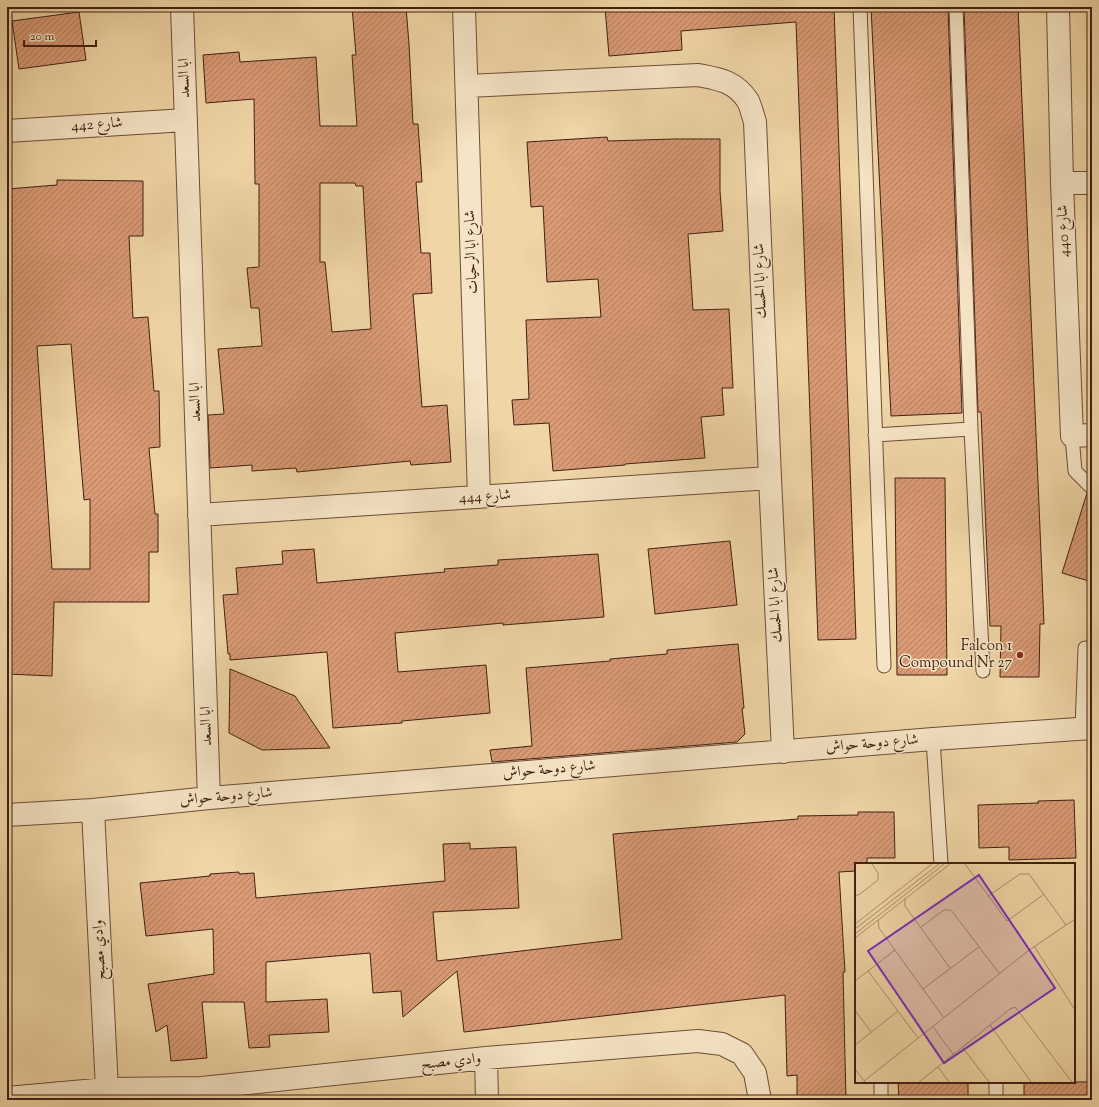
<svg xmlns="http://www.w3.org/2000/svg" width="1099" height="1107" font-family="'Sorts Mill Goudy',Amiri,serif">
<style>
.building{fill:url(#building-hatch);stroke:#402012;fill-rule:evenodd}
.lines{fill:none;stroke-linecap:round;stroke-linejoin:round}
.lane-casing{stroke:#6c4d37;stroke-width:15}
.street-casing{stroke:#6c4d37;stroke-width:24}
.lane{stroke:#f5e4c5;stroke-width:13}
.street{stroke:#f5e4c5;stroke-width:22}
.poi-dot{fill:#8f2418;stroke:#f5e4c5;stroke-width:1.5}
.labels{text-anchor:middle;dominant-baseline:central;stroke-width:3;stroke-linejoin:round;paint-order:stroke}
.street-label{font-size:15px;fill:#402012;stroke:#f5e4c5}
.poi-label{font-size:15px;fill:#402012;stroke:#f5e4c5;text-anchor:end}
.inset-road{fill:none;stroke:#aa8d6b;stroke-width:1}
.view{fill:#7b2cbf;fill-opacity:0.15;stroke:#7b2cbf;stroke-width:2}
.inset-edge{fill:none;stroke:#402012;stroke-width:2}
</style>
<defs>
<pattern id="building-hatch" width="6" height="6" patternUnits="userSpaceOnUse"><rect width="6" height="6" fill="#d99a75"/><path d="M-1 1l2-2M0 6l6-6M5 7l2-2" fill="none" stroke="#b17d5f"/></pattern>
</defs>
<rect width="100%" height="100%" fill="#f0d5a6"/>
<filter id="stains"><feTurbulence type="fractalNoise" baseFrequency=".005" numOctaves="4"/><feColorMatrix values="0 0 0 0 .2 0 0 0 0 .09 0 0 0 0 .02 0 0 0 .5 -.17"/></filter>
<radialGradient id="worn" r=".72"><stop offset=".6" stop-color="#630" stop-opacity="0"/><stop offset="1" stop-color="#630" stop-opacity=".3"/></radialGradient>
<!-- building -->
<path class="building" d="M352,7H406L409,44L413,124H418L422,182H416L421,253H430L432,293L413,294L422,407L447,405L451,462L411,465L410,461L297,472L296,468L252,471V465L210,468L208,415L224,414L218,349L262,346L259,308H251L247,268L259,267V184H255L254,99L206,103L203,55L239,52L240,62L316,57L320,126H357L352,55H356ZM320,183H355L356,186H363L371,329L332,332L325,262H320Z
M605,7H834L856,639L818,640L796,22L681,31L682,50L609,56Z
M871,7H948L962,413L891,416Z
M964,7H1018L1044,624H1040L1039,677H1000L1001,626H990L981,412H978Z
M79,12L86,60L19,69L12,21Z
M607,137L608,141L675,139H720V191L723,231L688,234L693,310L729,309L733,388H722L724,415L701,417L705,458L625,464V465L553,471L549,423L514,425L512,400L529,399L526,320L601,317L598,279L547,282L543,206L531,207L527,142Z
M57,180L143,181V236H129L133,318L148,317L154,391H159L160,447L149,448L155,514H158V552H149V602H54L52,676L7,674V189L57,185ZM71,344L84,500L90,499V569H52L37,346Z
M895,478H945L947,675H897Z
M1087,493L1092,494V582L1062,573Z
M730,541L737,605L655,614L648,549Z
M314,549L317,583L445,572L444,569L498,565V560L598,554L604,617L503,625V623L395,633L398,672L486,665L490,713L402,721V723L333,728L327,652L230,660V654H228L223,595L238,594L236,568L283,564L282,551Z
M738,644L744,708H742L745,734L737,742L492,762L490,750L532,746L526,668L610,661V659L667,654V650Z
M230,669L295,696L330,748L262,750L229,733Z
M1074,800L1076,858L1009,860V847L979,848L978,805L1038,803V801Z
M858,812H894L895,858H867V864H856V871L839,872L845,972H843L846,1100H797V1075L787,1076L785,995L464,1032L457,971L403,1017L401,991L373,993L370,953L266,962V1002L327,999L329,1032L269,1035L270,1047L249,1048L244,1002H202L207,1058L171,1061L167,1025L156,1032L148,984L214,974L213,929L146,936L140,883L210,876V874L239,872V874L254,873L256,898L445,881L443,844L470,843V849L516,847L519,908L433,912L437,961L622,939L613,834L798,819V816L858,815Z
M898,1082H968V1100H899Z
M1024,1082H1090V1100H1024Z"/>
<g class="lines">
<defs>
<path id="lane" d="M860,7L884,666
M956,7L971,429L983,671
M875,435L971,429
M1072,436L1075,471L1090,486H1092
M1082,728L1085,648H1092
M933,739L941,864
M881,1082V1100
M996,1100V1082"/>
<path id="street" d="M182,7L209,798
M464,7L479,497
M1058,7L1062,183L1072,436L1092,435
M467,86L698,75C719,79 735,81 748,101C751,107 753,116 755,122L770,478L783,752
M7,131L186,120
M1062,183H1092
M199,515L770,478
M93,810L107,1089
M7,815L93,810L209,798L933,739L1092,728
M486,1058L487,1100
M7,1098L107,1089L202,1088L486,1058L698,1041L722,1044L742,1054L755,1073L760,1100"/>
</defs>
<!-- lane casing -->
<use href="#lane" class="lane-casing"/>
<!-- street casing -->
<use href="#street" class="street-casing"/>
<!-- lane -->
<use href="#lane" class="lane"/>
<!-- street -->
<use href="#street" class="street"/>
</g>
<!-- markers -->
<circle class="poi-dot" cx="1020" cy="655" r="4"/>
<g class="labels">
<!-- street labels -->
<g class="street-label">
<text transform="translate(185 78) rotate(-92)">ابا السعد</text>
<text transform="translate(97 125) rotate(-4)">شارع 442</text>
<text transform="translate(1064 231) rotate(-92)">شارع 440</text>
<text transform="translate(472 252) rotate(-92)">شارع ابا الرحيات</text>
<text transform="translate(761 281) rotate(-92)">شارع ابا الحسك</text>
<text transform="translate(196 402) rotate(-92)">ابا السعد</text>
<text transform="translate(485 497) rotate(-4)">شارع 444</text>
<text transform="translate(776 605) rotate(-93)">شارع ابا الحسك</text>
<text transform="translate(207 726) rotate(-92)">ابا السعد</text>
<text transform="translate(872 744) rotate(-5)">شارع دوحة حواش</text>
<text transform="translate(549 770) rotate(-5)">شارع دوحة حواش</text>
<text transform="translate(226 797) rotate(-5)">شارع دوحة حواش</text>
<text transform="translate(100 950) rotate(-93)">وادي مصبح</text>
<text transform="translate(451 1062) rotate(-6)">وادي مصبح</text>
</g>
<!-- poi labels -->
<g class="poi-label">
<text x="1012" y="646">Falcon 1<tspan x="1012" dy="17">Compound Nr 27</tspan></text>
</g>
</g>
<!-- overview -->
<g transform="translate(855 863)">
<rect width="220" height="220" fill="#f0d5a6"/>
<path class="inset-road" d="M110,1L152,58L188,32M0,33L5,31L23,17V10L17,1M133,33L165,11H174L211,62M50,35V43L95,105M23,57L24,65L89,155M0,61L77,1M66,64L89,47H96L144,110M0,66L84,1M0,71L89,1M0,75L95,1M179,83L220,147M13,108L63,175M0,118L40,87M68,126L124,84M0,147L16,169M135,162L176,219M78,164L98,191M0,182L43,148M108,185L134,219M83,204L94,219M0,206L10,219M9,218L173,88L220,56M64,219L155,146L160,144L217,219"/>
<path class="view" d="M124,12L200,125L89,200L13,88Z"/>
<rect width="220" height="220" class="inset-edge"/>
</g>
<!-- margin -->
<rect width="1099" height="1107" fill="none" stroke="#f0d5a6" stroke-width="24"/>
<rect x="8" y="8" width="1083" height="1091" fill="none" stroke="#402012" stroke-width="2"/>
<rect x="12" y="12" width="1075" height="1083" fill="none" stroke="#402012"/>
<!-- scale -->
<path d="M24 40v6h72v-6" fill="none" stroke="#402012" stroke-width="2"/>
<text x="30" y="40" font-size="12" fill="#402012" stroke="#f5e4c5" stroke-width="3" paint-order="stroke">20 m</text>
<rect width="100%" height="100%" filter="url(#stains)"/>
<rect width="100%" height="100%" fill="url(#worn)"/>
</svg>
